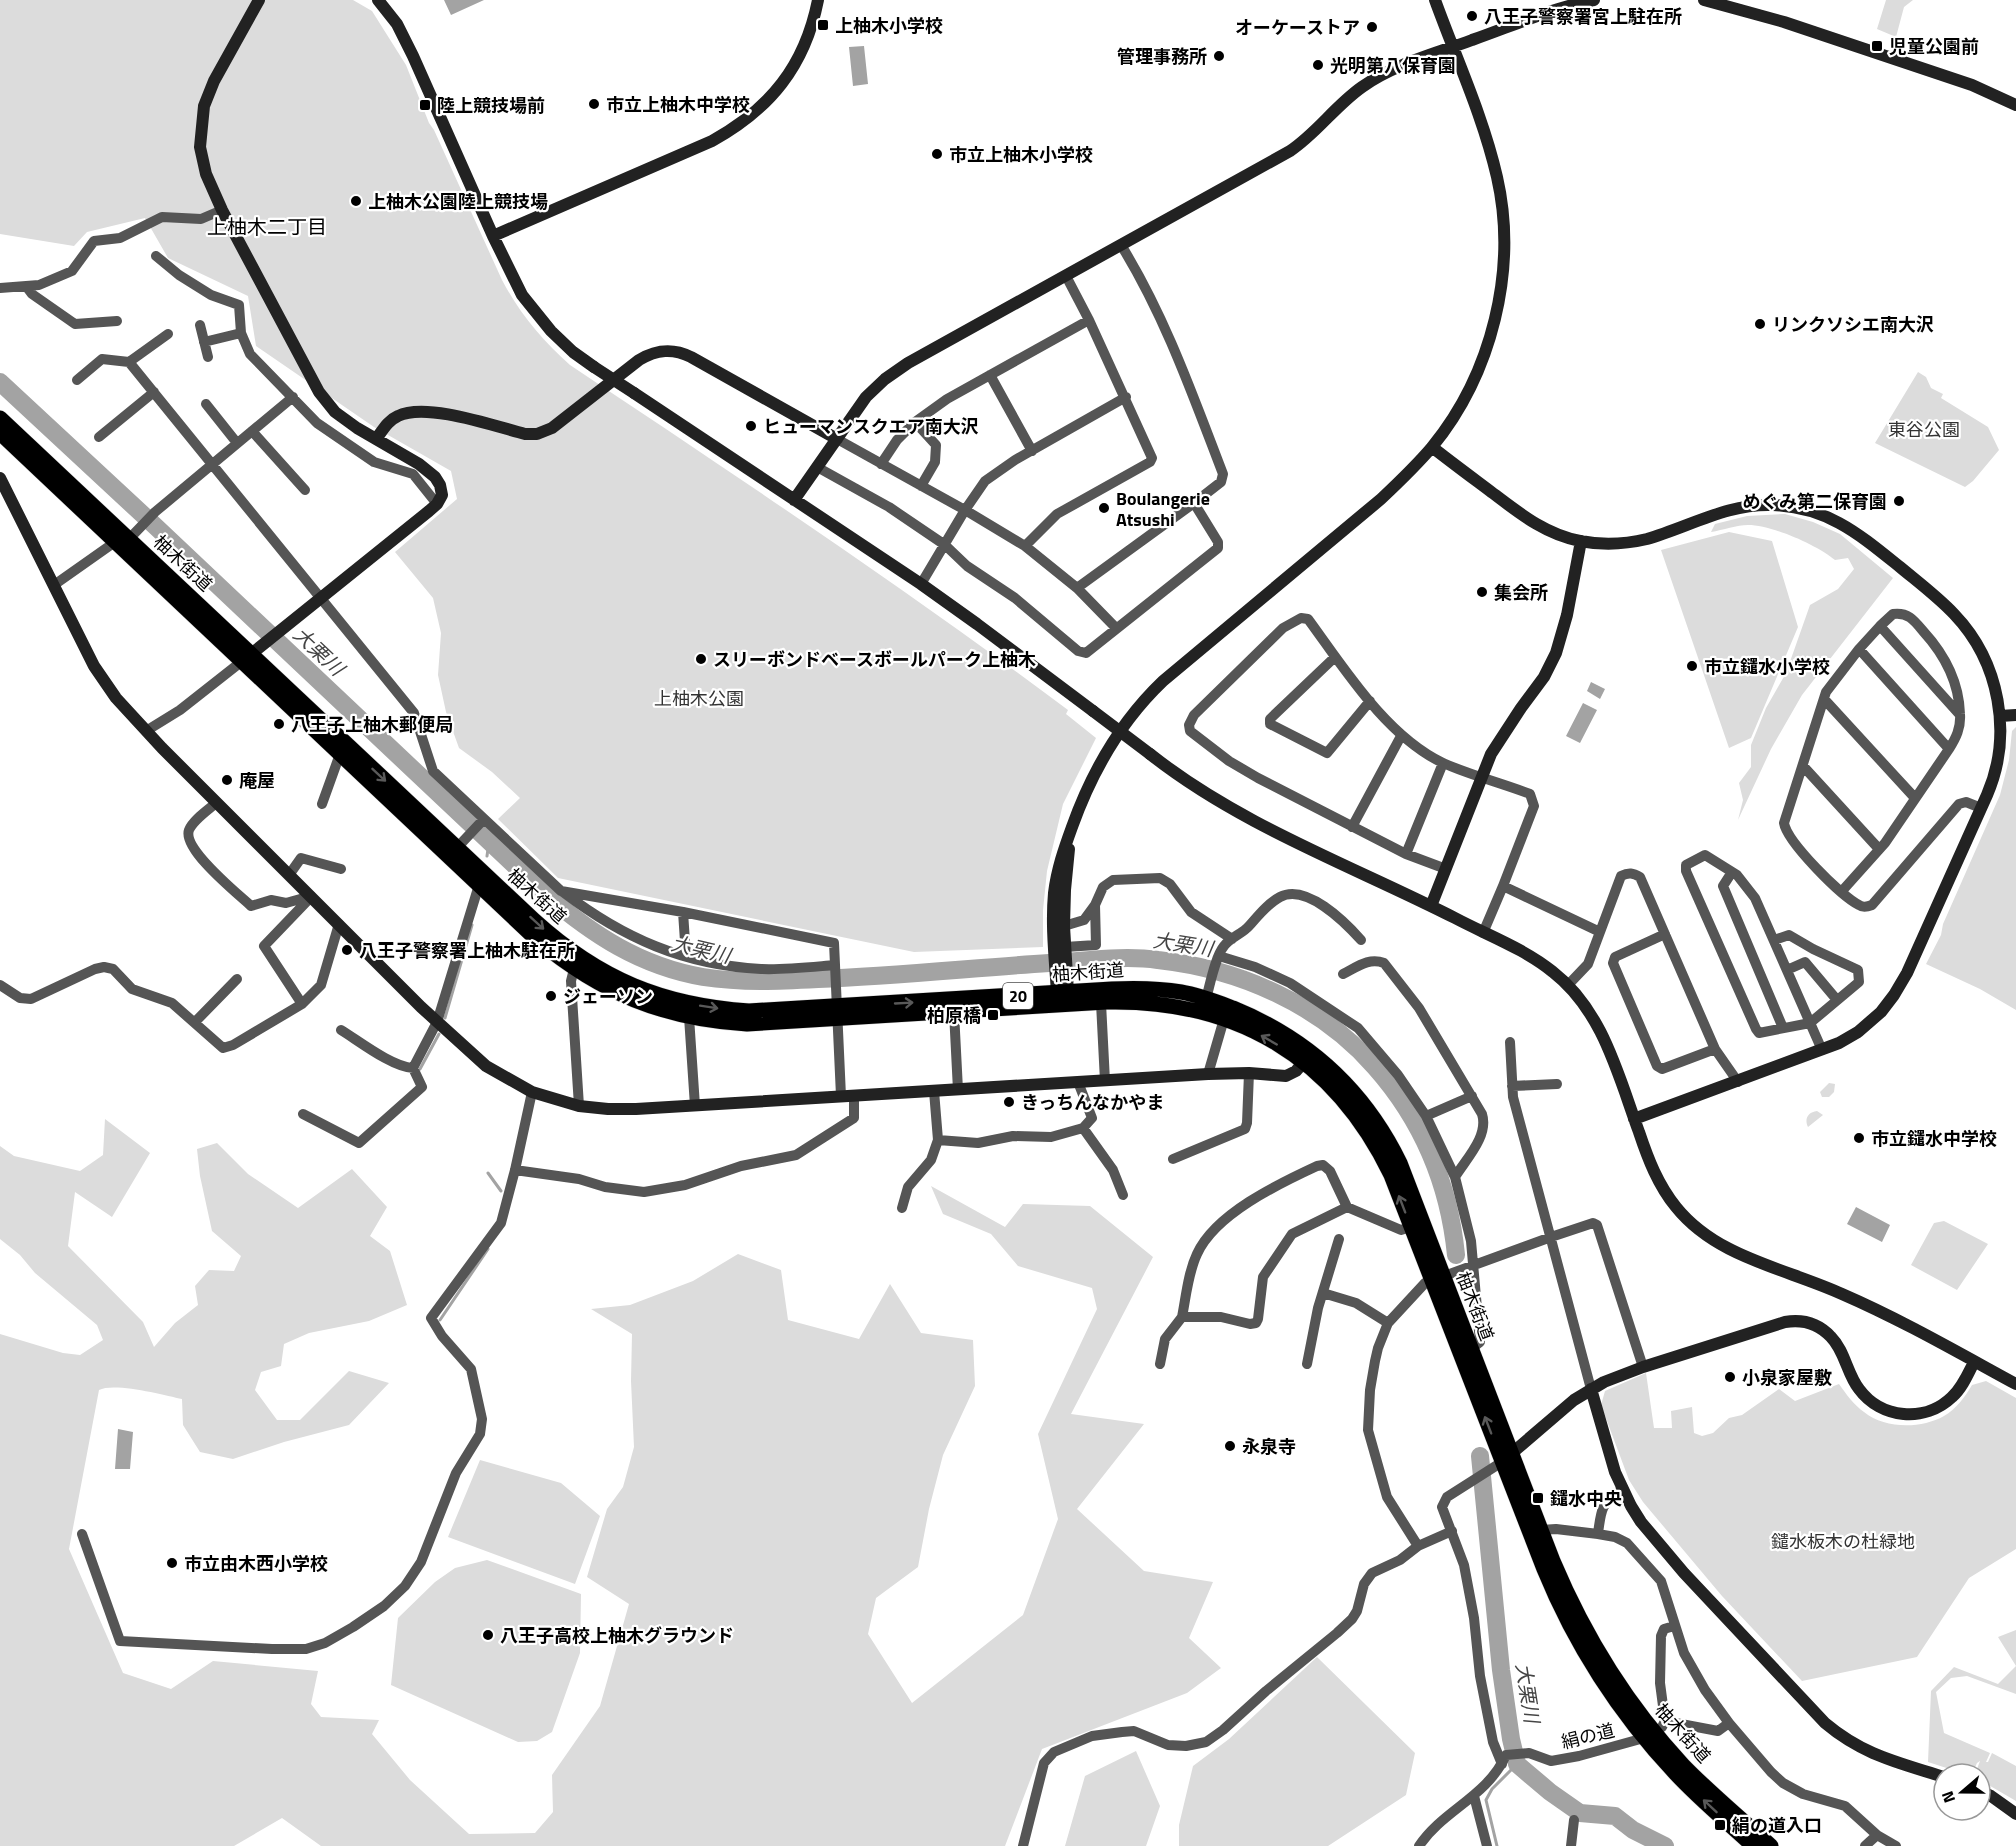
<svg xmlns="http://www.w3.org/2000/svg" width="2016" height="1846" font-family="'Titillium Web','Noto Sans JP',sans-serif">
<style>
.green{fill:#dcdcdc}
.water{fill:#a3a3a3}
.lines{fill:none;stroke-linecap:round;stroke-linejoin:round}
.stream{stroke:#a3a3a3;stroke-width:3}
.river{stroke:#a3a3a3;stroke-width:18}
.primary-casing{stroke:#dbdbdb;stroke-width:16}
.street{stroke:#555;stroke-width:10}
.secondary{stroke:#222;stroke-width:12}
.primary{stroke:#000;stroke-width:15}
.secondary-bridge{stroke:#222;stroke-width:12}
.oneway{stroke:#595959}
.poi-dot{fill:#000;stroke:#fff;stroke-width:2}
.labels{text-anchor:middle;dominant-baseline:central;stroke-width:4.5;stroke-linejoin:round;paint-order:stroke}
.shield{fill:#fff;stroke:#4c4c4c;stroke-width:1.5}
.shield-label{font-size:16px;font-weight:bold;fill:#000}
.poi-label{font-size:18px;font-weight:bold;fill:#000;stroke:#fff;text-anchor:start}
.park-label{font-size:18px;fill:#333;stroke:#fff}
.street-label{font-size:18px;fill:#000;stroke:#fff}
.neighbourhood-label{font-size:20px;fill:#000;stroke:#fff}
.water-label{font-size:20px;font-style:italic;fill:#444;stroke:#fff}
</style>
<rect width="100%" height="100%" fill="#fff"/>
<!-- green -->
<path class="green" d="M0,0H353L372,11L406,65L429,123L434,130L502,280C520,314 542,340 570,365C738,477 906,589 1068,710L1066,714L1096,738L1063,804L1047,871L1043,910V947L914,952L558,878L498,819L520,798L492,772L459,748L446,712L438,675L441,633L433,598L395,552L457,499L451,471L374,427L256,346L248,296L168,258L145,218L87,232L74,246L0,234Z
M1886,0H1913L1904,7L1896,37L1877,29Z
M1918,372L1926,377L1931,388L1943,394L1941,398L1988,427L1999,450L1973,481L1965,487L1875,443Z
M1785,514L1813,522L1840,534L1893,578L1802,695L1771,749L1738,820L1743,800L1739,783L1751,767V745L1766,708L1786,673L1810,605L1838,589L1854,569L1848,558L1835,560C1817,545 1772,525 1748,525C1737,525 1723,530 1711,532L1715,524L1747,516Z
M1729,532L1772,541L1798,627L1751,738L1729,748L1661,550Z
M2016,727V1010L1980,989L1926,964L1941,935L1943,924L2000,795L2009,760L2012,731Z
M1829,1083L1835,1084L1834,1092L1829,1097H1822L1820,1092Z
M1817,1111L1823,1115L1808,1127C1804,1119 1808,1112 1817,1111Z
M105,1119L150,1153L112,1217L75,1192L68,1246L143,1322L154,1347L175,1323L198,1305L195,1286L209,1270L234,1271L241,1256L212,1231L200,1176L197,1149L217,1143L248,1174L298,1208L352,1169L387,1207L370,1236L390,1251L407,1305L369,1321L309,1333L284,1344L281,1366L261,1372L255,1390L277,1420H300L349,1371L389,1383L349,1425L284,1442L233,1459L200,1452L183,1425L182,1399C164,1395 114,1382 99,1390L69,1549L123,1673L171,1689L213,1661L318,1671L311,1704L321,1717L379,1720L372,1734L410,1780L469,1834L535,1833L553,1812L552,1775L600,1706L629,1604L587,1577L607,1509L623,1487L634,1447L631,1381L632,1334L591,1309L630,1305L693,1281L738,1254L781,1270L788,1320L859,1339L890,1284L921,1333L973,1340L975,1386L943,1455L929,1509L918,1567L876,1598L868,1634L912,1703L1023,1615L1058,1519L1038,1434L1097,1309L1092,1288L1018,1266L991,1234L943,1214L931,1186L1005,1227L1023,1204L1090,1206L1153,1257L1071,1414L1144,1424L1077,1509L1144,1571L1213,1582L1189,1638L1221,1668L1187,1693L1042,1749L1005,1846H321L282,1818L234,1846H0V1334L63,1353L80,1355L103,1340L97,1325L35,1273L20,1255L0,1239V1146L14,1156L80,1171L103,1155Z
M1944,1221L1988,1244L1957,1290L1911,1265L1934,1223Z
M1646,1373L1654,1428H1672L1671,1411L1692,1407L1694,1433L1702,1436L1713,1433L1729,1418L1742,1415L1779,1389L1795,1401L1839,1384C1846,1394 1854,1405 1864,1412C1885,1429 1921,1429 1944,1416C1956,1409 1965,1397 1972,1385L1986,1381L2016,1398V1549L1969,1578L1917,1657L1802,1681L1722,1596L1643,1502L1629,1480L1601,1405L1605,1391Z
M480,1460L561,1483L600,1516L575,1584L448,1537Z
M487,1560L581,1594L580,1653L552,1732L537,1741L518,1742L391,1685L398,1618L435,1582L455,1568Z
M2016,1630V1694L1967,1676L1951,1678L1936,1692L1944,1733L1990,1753L1986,1762H1988L1992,1753L2016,1766V1801L1980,1780V1774H1975L1980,1761L1977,1763L1972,1774H1965L1928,1762L1931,1691L1954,1667L1998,1684L2016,1666L1998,1637Z
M1317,1657L1415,1753L1406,1795L1328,1846H1179V1825L1193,1766L1229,1739Z
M1136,1751L1160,1806L1146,1846H1065L1085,1776Z"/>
<!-- water -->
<path class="water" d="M444,0H484L451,15Z
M864,46L868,84L853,86L849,47Z
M1591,682L1605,689L1600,699L1587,691Z
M1583,703L1597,710L1580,743L1566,736Z
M1856,1207L1890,1225L1882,1242L1847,1224Z
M118,1429L133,1432L130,1469H115Z"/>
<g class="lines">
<!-- stream -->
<path class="stream" d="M487,856L489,842
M445,1018L472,925
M420,1069L439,1034
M488,1173L501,1191
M440,1320L488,1249
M1497,1846L1486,1800L1492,1789L1517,1764"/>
<!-- river -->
<path class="river" d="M0,382L154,525L545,894C593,935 640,966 703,977C742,983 780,981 818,979C895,976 972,968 1049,963C1085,961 1123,955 1158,960C1240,969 1321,1005 1375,1067C1422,1120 1449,1184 1456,1255
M1480,1456L1501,1670L1511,1739L1517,1764L1550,1792L1580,1813L1615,1816L1633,1830L1665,1846"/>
<defs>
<path id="primary" d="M0,418L534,920C599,979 662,1005 749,1011L1112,989C1135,988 1158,988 1181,992C1199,995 1217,1002 1233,1008C1309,1039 1364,1089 1400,1163L1553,1561C1585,1637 1627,1705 1683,1765C1710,1793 1742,1819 1771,1846
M0,433L537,940C601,993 663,1019 747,1024L1106,1002C1236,999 1334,1057 1391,1175L1544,1569C1575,1645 1619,1713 1675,1773C1699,1799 1727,1822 1753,1846"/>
</defs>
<!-- primary casing -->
<use href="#primary" class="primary-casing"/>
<!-- street -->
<path class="street" d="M156,256L179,275L211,295L239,305L241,333L250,354L317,423L374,462L413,474L437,504
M1066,276L1089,320
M26,286L32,294L75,324L117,321
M0,288L39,285L72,271L94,241L120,238L162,217L201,219L222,210
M200,325L208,357
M204,342L241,333
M129,362L168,334
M990,375L1032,451
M77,380L102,359L129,362L414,713L433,771L561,891L683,912L834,943L841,1096
M206,404L237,443
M915,422L936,445L935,462L921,486
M252,431L305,490
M99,437L154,392
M837,439L965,510L1025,546L1077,588L1116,628
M881,464L897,440L915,422L947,399L1089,320L1152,458L1150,462L1057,514L1025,546
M817,467L889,507L945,545L967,566L1015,598L1078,651L1086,653L1218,548V542L1194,503L1221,482L1223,474C1193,396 1165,316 1121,245
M129,539L155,512L293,397
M921,584L965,510L985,481L1015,460L1126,397
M54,585L115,542
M1077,588L1194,503
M1880,626L1960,715
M1859,649L1949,749
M1335,657L1270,719V724L1327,753L1370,701
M1824,699L1915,798
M146,731L180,710L241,662
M1803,766L1879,849
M216,803C208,810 193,820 189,830C182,849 237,893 251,906L271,900L286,903L311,896
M322,804L340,754
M1352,827L1401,736
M453,852L484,819
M1406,854L1443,763
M1446,869L1406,854L1258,778L1229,761L1190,731L1189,725L1194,715L1283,628L1301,618L1308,619C1344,668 1386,736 1443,763C1470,775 1501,783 1530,794L1534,806L1503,886L1600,932
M1732,872L1723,886L1783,1028
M289,875L301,858L341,869
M1842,891L1885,843L1949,749C1956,738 1961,728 1960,714C1959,681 1945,655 1923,631C1914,620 1908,612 1893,614L1880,626L1859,649L1826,692L1784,823C1787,842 1841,896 1859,905C1863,908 1867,907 1872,905L1959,804L1966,802L1981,808
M563,892C623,938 684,965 761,969C785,970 811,967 835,965
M683,912L686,956
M1064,926L1084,920L1095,905L1103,887L1113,880L1160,878L1170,884L1191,912L1232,939
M1483,933L1503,886
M1665,934L1615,957L1613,963L1657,1066L1662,1069L1715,1049
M1774,940L1789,935L1813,949L1858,970L1859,982L1810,1023L1759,1033L1756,1029L1686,871V865L1705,855L1737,875L1755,898L1822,1050
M1065,947L1096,945L1095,905
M1219,956L1255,967L1290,983L1358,1028L1398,1075L1426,1116L1455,1177
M574,969L571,981L579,1106
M1787,970L1805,962L1837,1000
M1343,974C1357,967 1369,957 1384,963L1419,1008L1482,1114C1489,1136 1466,1159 1455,1177L1471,1241L1480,1342L1471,1349
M0,985L20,998L31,999L95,969L104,967L113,969L132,989L172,1003L223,1048L233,1045L302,1004L321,985L339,924
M1568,985L1588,964L1621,876C1629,872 1633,873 1640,877L1715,1049L1738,1082
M1206,999C1210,985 1215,957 1224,946C1231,937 1242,934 1249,926C1258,916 1267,904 1280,897C1306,883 1345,922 1361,940
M1101,1003L1105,1081
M302,1004L264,946L311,897
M954,1012L958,1090
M689,1017L695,1106
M195,1022L237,979
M341,1030C359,1041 392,1067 413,1068L437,1022L479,885
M1510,1042L1513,1097L1591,1389
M1208,1074L1224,1019
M1512,1086L1557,1084
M303,1114L359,1143L422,1087L413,1068
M1426,1116L1472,1096
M1083,1128L1113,1170L1123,1195
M938,1140L978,1143L1013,1136L1051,1137L1083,1128L1092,1118L1078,1082
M1173,1159L1245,1129L1247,1123L1249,1073
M515,1170L579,1179L605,1187L644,1192L685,1185L741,1166L796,1155L854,1118V1095
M902,1208L908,1187L931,1160L938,1140L934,1091
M1323,1293L1356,1303L1388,1323
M1182,1317C1186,1297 1188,1273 1197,1254C1215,1214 1278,1184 1317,1166L1323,1165L1330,1171L1347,1207
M1160,1364L1165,1339L1182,1317H1221L1250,1324L1256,1323L1258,1319L1263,1277L1292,1234L1347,1207L1401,1230L1411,1227
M1307,1364L1318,1308L1339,1239
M1541,1530L1556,1529L1598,1534L1615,1537L1627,1543L1661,1581L1684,1653L1705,1690L1729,1723L1771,1772L1783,1783L1803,1794L1845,1806L1877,1835L1896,1846
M82,1534L120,1641L272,1649H306L325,1643L353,1627L384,1606L405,1586L421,1562L456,1473L480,1434L482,1419L471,1369L442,1336L431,1318L501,1223L515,1170L532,1092
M1598,1534C1601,1509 1601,1504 1622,1489
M1418,1546L1387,1497L1368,1430L1370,1390L1375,1361L1378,1348L1388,1323L1425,1283L1551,1237L1593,1223L1597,1225L1643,1367
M1665,1721L1718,1731L1729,1723
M1502,1764L1493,1742L1480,1676L1474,1618L1464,1565L1442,1507L1447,1497L1502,1462
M1474,1796L1487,1846
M1023,1846L1044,1763L1054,1752L1092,1736L1122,1732L1134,1731L1168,1745L1186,1746L1206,1742L1223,1730L1266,1691L1337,1633L1352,1619L1357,1611L1364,1584L1372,1573L1400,1560L1418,1546L1452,1531
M1419,1846C1443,1810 1487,1797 1506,1755L1529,1753L1551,1761L1579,1756L1644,1738L1662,1727L1665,1721L1660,1683L1661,1636L1664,1629L1674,1626
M1571,1846L1574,1820
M1865,1846L1877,1835"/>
<!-- secondary -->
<path class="secondary" d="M378,0L397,24L413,56L493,236L522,295L551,331L573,352L594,367
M1704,0L1784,22L1972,85L2016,105
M493,236L712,141C770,109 805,66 818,0
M634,393L921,584L977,624L1093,711
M376,439C383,430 387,421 398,416C426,402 494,426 525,434H537L552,428L639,360C657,349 673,348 691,357L837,439
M1432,447C1451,462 1470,476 1490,491C1518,512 1544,534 1580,541C1601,545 1626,544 1647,539C1689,527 1728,503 1773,505C1828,507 1859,534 1900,567C1918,582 1938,597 1954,614C2000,662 2013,735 1987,795L1907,973L1894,995L1881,1012L1858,1032L1839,1043L1634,1119
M0,478L94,666L116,698L162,748L421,1007L486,1066L532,1092L579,1106L608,1109H636L1208,1074L1249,1073L1286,1076L1296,1071L1309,1056
M794,500L866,397L885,379L908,363L1290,151C1317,133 1335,106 1362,87C1394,64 1435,54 1472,40C1512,26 1552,8 1594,0
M245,659L429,511L437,504L442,495L440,485L435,477L419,464L357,428L335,412L319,392L222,210L206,174L200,147L204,106L214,81L259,0
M2000,716L2016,715
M1150,754C1241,826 1353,866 1455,918C1487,935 1525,949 1553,972C1603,1011 1618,1075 1639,1132C1648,1159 1658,1185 1676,1207C1717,1258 1785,1268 1842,1294C1902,1320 1959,1353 2016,1384
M1431,906L1491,754L1521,708L1544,677L1556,653L1567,615L1581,541
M1060,999L1057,993C1055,960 1051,926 1054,893C1057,869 1064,849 1072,827C1092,771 1120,722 1163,681L1381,499C1398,483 1416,466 1432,447C1492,374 1518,269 1497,177C1483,116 1456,58 1435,0
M1065,999L1068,992L1064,926L1065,890L1069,849
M1591,1389L1615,1472L1631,1506L1641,1522L1684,1573L1825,1723C1863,1755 1897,1762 1944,1777
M1505,1459L1574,1400L1604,1382L1643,1367L1785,1322C1803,1319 1819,1324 1831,1337C1845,1351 1847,1374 1859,1389C1881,1419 1925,1423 1952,1397C1962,1388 1968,1374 1974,1362
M1980,1791L1991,1796L2016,1814"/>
<!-- primary -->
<use href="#primary" class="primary"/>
<!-- secondary-bridge -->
<path class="secondary-bridge" d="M594,367L634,393
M1093,711L1150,754"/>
</g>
<!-- one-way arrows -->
<defs><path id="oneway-shaft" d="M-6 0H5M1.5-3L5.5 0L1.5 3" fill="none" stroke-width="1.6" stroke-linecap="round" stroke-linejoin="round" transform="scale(1.5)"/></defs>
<g class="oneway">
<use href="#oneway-shaft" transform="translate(379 775) rotate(43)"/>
<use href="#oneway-shaft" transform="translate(537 923) rotate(42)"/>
<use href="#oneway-shaft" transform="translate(904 1003) rotate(-3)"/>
<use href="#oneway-shaft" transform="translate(709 1007) rotate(9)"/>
<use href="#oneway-shaft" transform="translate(1269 1040) rotate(-150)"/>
<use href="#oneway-shaft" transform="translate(1402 1204) rotate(-111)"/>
<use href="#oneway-shaft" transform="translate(1488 1425) rotate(-111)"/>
<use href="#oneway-shaft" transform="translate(1710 1806) rotate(-137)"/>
</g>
<!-- markers -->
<g class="poi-dot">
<circle cx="1472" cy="16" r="6"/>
<rect x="817" y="19" width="12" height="12" rx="3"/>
<circle cx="1372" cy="27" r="6"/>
<rect x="1871" y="40" width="12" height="12" rx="3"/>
<circle cx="1219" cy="56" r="6"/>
<circle cx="1318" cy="65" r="6"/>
<circle cx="594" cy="104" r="6"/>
<rect x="419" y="99" width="12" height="12" rx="3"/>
<circle cx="937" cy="154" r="6"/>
<circle cx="356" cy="201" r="6"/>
<circle cx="1760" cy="324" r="6"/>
<circle cx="751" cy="426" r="6"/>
<circle cx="1899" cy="501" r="6"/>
<circle cx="1104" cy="508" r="6"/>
<circle cx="1482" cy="592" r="6"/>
<circle cx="701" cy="659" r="6"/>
<circle cx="1692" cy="666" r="6"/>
<circle cx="279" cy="724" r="6"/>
<circle cx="227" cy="780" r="6"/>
<circle cx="347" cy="950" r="6"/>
<circle cx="551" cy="996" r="6"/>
<rect x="987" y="1009" width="12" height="12" rx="3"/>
<circle cx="1009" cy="1102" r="6"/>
<circle cx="1859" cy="1138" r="6"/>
<circle cx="1730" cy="1377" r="6"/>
<circle cx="1230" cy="1446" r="6"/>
<rect x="1532" y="1492" width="12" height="12" rx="3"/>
<circle cx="172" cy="1563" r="6"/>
<circle cx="488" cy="1635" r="6"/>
<rect x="1714" y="1819" width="12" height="12" rx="3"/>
</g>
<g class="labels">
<!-- shield labels -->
<rect class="shield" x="1003" y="983" width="30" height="26" rx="4.5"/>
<g class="shield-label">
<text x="1018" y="996">20</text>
</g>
<!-- poi labels -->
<g class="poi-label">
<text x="1484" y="16">八王子警察署宮上駐在所</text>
<text x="835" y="25">上柚木小学校</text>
<text x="1360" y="27" text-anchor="end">オーケーストア</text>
<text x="1889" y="46">児童公園前</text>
<text x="1207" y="56" text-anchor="end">管理事務所</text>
<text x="1330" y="65">光明第八保育園</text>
<text x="606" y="104">市立上柚木中学校</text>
<text x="437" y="105">陸上競技場前</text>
<text x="949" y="154">市立上柚木小学校</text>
<text x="368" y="201">上柚木公園陸上競技場</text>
<text x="1772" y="324">リンクソシエ南大沢</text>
<text x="763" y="426">ヒューマンスクエア南大沢</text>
<text x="1116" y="498">Boulangerie<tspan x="1116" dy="21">Atsushi</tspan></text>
<text x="1887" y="501" text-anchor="end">めぐみ第二保育園</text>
<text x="1494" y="592">集会所</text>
<text x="713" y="659">スリーボンドベースボールパーク上柚木</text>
<text x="1704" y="666">市立鑓水小学校</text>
<text x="291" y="724">八王子上柚木郵便局</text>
<text x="239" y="780">庵屋</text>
<text x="359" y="950">八王子警察署上柚木駐在所</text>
<text x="563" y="996">ジェーソン</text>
<text x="981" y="1015" text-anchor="end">柏原橋</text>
<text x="1021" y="1102">きっちんなかやま</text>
<text x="1871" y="1138">市立鑓水中学校</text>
<text x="1742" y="1377">小泉家屋敷</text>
<text x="1242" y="1446">永泉寺</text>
<text x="1550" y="1498">鑓水中央</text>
<text x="184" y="1563">市立由木西小学校</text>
<text x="500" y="1635">八王子高校上柚木グラウンド</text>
<text x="1732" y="1825">絹の道入口</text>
</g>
<!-- park labels -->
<g class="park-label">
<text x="1924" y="429">東谷公園</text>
<text x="699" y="698">上柚木公園</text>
<text x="1843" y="1541">鑓水板木の杜緑地</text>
</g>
<!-- street labels -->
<g class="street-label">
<text transform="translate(183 563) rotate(43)">柚木街道</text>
<text transform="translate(537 896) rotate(42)">柚木街道</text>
<text transform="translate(1088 972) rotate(-4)">柚木街道</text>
<text transform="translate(1475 1306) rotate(69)">柚木街道</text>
<text transform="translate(1683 1733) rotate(48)">柚木街道</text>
<text transform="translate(1588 1736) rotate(-14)">絹の道</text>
</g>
<!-- neighbourhood labels -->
<g class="neighbourhood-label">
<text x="267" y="226">上柚木二丁目</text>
</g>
<!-- water labels -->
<g class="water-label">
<text transform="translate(319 651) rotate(43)">大栗川</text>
<text transform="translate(1183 944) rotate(9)">大栗川</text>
<text transform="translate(701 949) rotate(13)">大栗川</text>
<text transform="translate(1528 1693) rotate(81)">大栗川</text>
</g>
</g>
<!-- north arrow -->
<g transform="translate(1962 1792) rotate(250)"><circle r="28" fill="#ffffff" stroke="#999999" stroke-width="1.5"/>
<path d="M0-4.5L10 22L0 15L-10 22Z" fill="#000000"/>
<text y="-9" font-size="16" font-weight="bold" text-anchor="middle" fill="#000000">N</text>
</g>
</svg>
